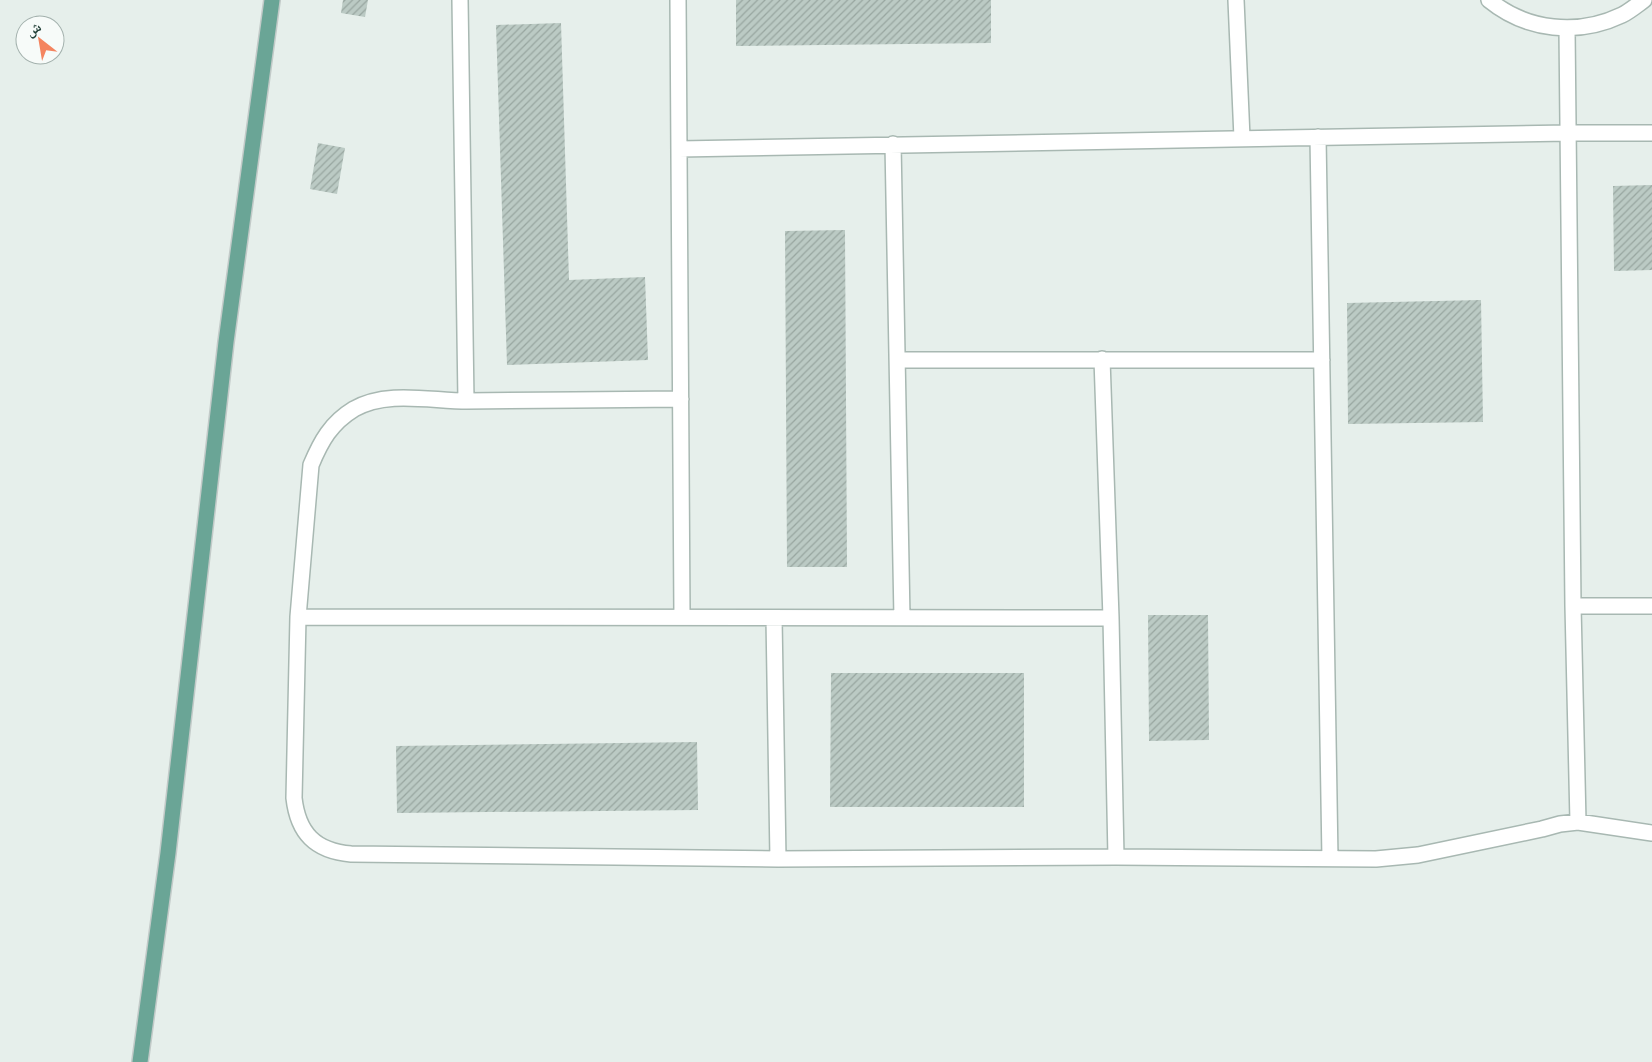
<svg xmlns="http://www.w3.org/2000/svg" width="1652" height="1062" font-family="Barlow,'Noto Naskh Arabic',sans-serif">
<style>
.building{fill:url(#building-hatch)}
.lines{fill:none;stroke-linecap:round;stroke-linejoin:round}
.minor-casing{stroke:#a8b8b2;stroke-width:18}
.major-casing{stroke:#c2cac8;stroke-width:18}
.minor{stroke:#fff;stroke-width:15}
.major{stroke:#6aa596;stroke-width:15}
</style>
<defs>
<pattern id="building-hatch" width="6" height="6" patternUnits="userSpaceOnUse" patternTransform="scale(1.25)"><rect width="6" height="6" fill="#bbcac4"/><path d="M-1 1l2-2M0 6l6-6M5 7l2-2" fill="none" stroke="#98a6a0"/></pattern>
</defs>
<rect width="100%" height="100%" fill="#e6efeb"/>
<!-- building -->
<path class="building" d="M343,0H368L365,17L341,13Z
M736,0H991V43L736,46Z
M561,23L569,280L645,277L648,360L507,365L496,25Z
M318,143L345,148L337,194L310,189Z
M1652,185V270L1614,271L1613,186Z
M845,230L847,567H787L785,231Z
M1481,300L1483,422L1348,424L1347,303Z
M1148,615H1208L1209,740L1149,741Z
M831,673H1024V807H830Z
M697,742L698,810L397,813L396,746Z"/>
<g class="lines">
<defs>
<path id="minor" d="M460,0L466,401
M678,0L682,617
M1236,0L1242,138
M1489,0C1527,31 1578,36 1622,15C1630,11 1637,5 1644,0
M1567,29L1573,606L1578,822
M1318,137L1330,859
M893,144L902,618
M679,149L1568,133H1652
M1102,359L1111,618L1116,857
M898,360H1322
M681,399C610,399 538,401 467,401C431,401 387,390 354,409C331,423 321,441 311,465L298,617L294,798C298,833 315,851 351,854L778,859L1116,857L1376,859L1418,855L1542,829L1560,824L1578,822L1652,833
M1573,606H1652
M298,617L1111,618
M774,618L778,859"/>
<path id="major" d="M140,1062L168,853L226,342L272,0"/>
</defs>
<!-- minor casing -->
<use href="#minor" class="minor-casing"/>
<!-- major casing -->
<use href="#major" class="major-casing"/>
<!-- minor -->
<use href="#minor" class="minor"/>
<!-- major -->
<use href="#major" class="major"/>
</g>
<!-- north arrow -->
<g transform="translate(40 40) rotate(329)"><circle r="24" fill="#f7fbf9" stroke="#a3b1ad"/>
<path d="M0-4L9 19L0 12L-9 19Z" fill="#f4845f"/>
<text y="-8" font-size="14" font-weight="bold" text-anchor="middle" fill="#24423a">ش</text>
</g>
</svg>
